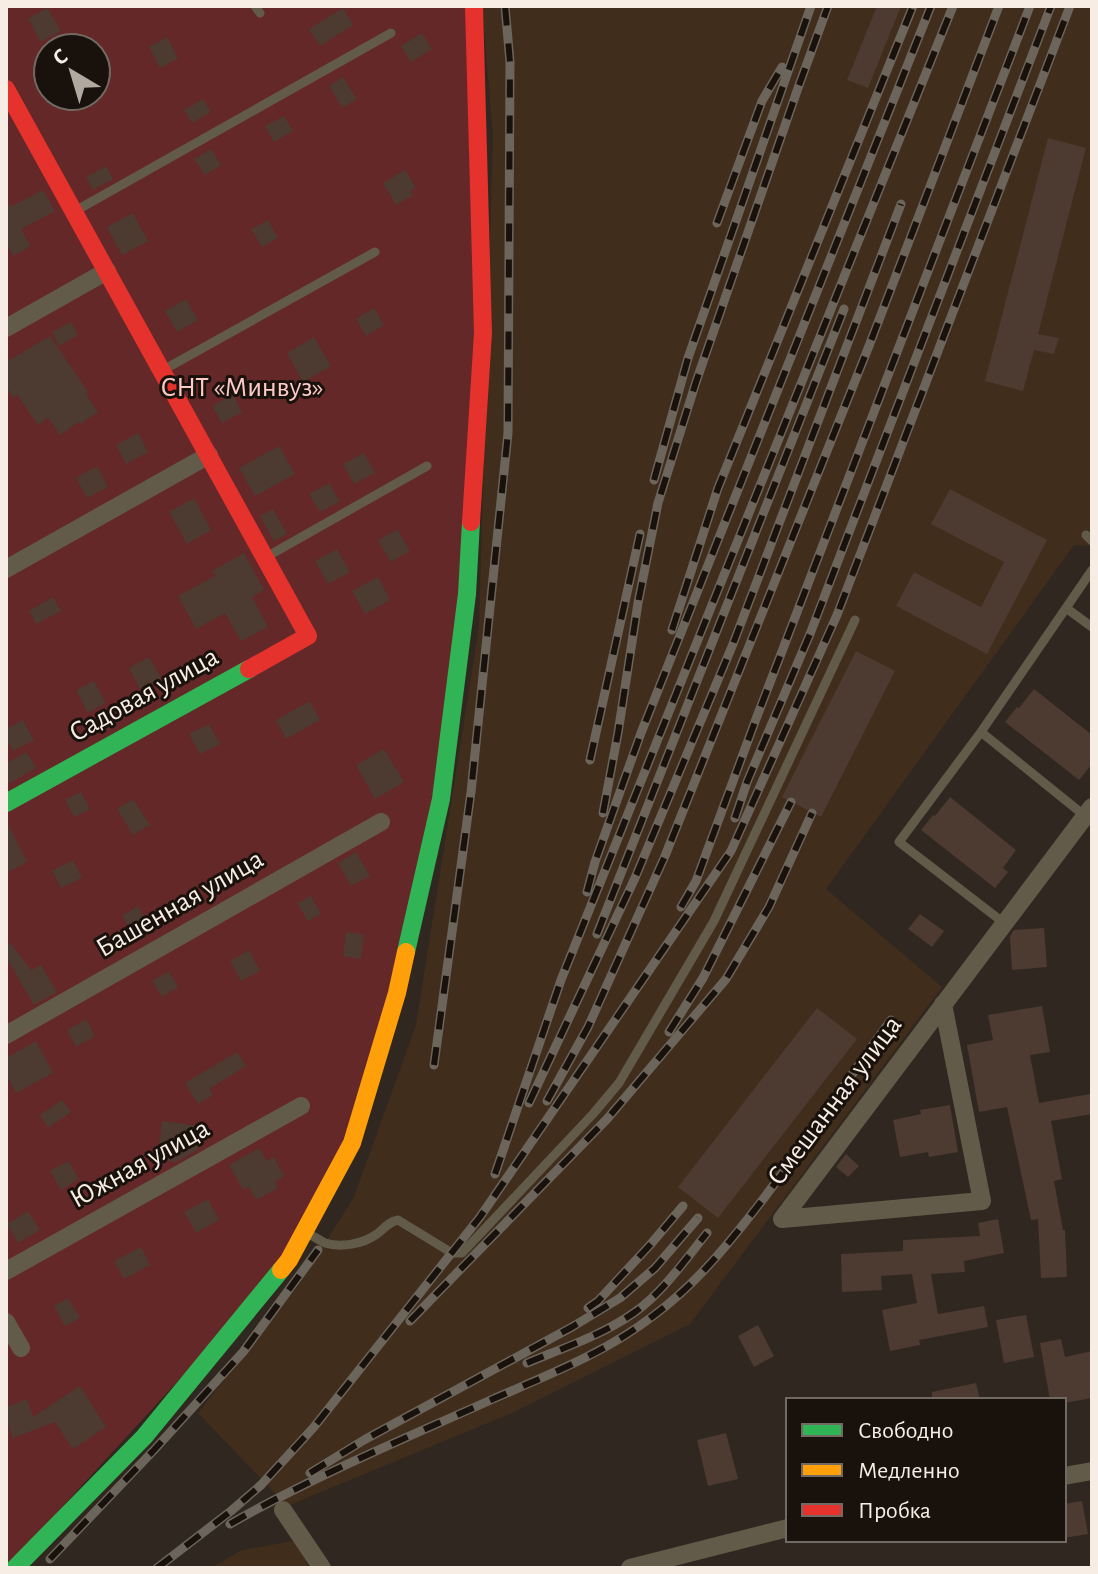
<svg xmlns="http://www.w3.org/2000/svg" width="1098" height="1574" font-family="'Alegreya Sans',sans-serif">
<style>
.built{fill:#402d1c}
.green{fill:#642829;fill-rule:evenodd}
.building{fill:#4d3a30}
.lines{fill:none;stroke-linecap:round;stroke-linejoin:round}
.lane{stroke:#635b4a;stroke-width:9}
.street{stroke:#635b4a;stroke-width:18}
.fast{stroke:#30b455;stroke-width:18}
.slow{stroke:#ff9f0a;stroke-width:18}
.jam{stroke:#e5322d;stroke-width:18}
.rail-casing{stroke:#6c655b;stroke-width:9}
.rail{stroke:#19120c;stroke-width:6;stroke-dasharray:18;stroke-linecap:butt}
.labels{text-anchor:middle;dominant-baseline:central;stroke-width:6;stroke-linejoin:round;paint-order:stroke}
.park-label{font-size:28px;fill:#fdcac8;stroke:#19120c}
.street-label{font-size:28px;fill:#f7ede4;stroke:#19120c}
</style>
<rect width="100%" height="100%" fill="#302820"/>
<!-- built -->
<path class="built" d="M482,6H1092V546L1074,545L826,889L942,987L690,1324L512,1413L287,1506L198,1413L298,1286L354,1197L416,1025L479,627L493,135Z
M299,1540L308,1568H211L242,1550Z"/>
<!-- green -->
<path class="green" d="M6,6H474L483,333L441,799L352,1143L289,1260L6,1568ZM48,48H96V96H48Z"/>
<!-- building -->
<path class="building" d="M877,6H901L868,88L847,80Z
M47,8L61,31L41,42L28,19Z
M343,8L353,25L320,46L309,29Z
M422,33L432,49L411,62L401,46Z
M167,37L178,58L160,68L149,47Z
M343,77L357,99L342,108L329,86Z
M203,99L211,112L192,123L184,110Z
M284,116L293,131L274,142L265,126Z
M1048,138L1086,148L1038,334L1059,338L1054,354L1034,350L1023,391L985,381Z
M211,149L221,165L205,175L194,159Z
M106,166L113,179L93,190L86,177Z
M405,170L416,188L410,191L413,195L396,205L383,183Z
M43,190L55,211L21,229L31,246L13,256L6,243V200L10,207Z
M133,213L148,241L122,255L107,227Z
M268,220L278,238L262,247L251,229Z
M186,299L198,320L177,332L165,311Z
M374,308L384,325L366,336L356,319Z
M71,322L78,335L59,346L52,332Z
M50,336L88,392L86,394L98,412L80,424L78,422L60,435L48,418L38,425L17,395L13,398L6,386V362Z
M314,337L331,366L303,382L287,353Z
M233,395L242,412L222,423L212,406Z
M138,433L148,452L126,464L116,445Z
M279,446L295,474L255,496L239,468Z
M364,453L375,473L354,484L343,464Z
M97,466L108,487L87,498L76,478Z
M329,483L340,501L320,512L309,494Z
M950,489L1047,540L987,654L896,606L914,572L981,607L1004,562L931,524Z
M194,498L211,530L187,544L169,512Z
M273,509L287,534L274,541L260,516Z
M397,529L410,551L391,562L378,541Z
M337,549L350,572L328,584L315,561Z
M244,553L264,590L252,597L268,627L241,641L225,613L196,629L178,596L215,576L212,571Z
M378,577L390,600L365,614L352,591Z
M53,597L61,611L36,624L29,611Z
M856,651L895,671L821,817L782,797Z
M149,657L161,678L140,689L129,668Z
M94,681L106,703L88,713L76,690Z
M1034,689L1092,735V764L1079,780L1005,722L1017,707L1019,708Z
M310,701L320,720L286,739L276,720Z
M23,720L34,740L13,751L6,738V729Z
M209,724L220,744L200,754L189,734Z
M384,749L404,782L375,799L356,765Z
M27,752L36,768L6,785V763Z
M81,792L90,809L74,817L65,800Z
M950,797L1016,850L1003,868L1008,872L995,888L921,830L933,815L935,816Z
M133,799L150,825L133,835L117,809Z
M6,820L27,862L6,873Z
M356,852L370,876L351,886L338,863Z
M73,860L82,878L61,888L52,871Z
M311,896L321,914L308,921L297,903Z
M138,906L149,926L133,935L122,916Z
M920,914L944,931L932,947L908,929Z
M1044,928L1047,967L1012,970L1010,936L1014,930Z
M346,932L364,935L361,959L343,956Z
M10,943L31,970L41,965L57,992L34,1005L6,957V946Z
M249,950L260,971L241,981L230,961Z
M169,971L178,987L162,997L152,981Z
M1042,1006L1050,1052L1030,1055L1039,1103L1090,1094L1092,1114L1051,1121L1062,1179L1054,1181L1063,1230H1065L1067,1277L1041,1278L1038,1219L1031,1220L1007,1107L979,1112L967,1045L993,1040L988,1015Z
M817,1008L857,1039L718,1218L678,1187Z
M86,1019L95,1036L76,1047L67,1030Z
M36,1041L53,1073L16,1093L6,1075V1058Z
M237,1052L246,1066L209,1089L213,1095L198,1104L185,1083Z
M62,1100L71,1112L48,1128L40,1115Z
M950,1105L958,1152L929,1157L928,1152L900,1157L893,1120L921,1114L920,1110Z
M162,1121L201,1126L198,1150L176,1162L157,1160Z
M259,1148L266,1161L274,1157L284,1176L275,1182L278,1188L256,1200L249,1187L243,1190L229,1165Z
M846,1154L859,1166L848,1177L836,1167Z
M68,1161L79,1179L61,1190L50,1171Z
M208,1199L219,1220L196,1233L184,1212Z
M28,1211L40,1230L18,1243L7,1224Z
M998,1219L1004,1253L964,1261L965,1272L931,1274L938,1314L984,1306L988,1327L919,1340L920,1345L890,1351L882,1310L917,1303L912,1274L881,1276L882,1290L842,1292L841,1254L903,1251V1240L980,1236L978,1223Z
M141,1247L150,1265L124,1279L114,1261Z
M68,1298L80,1318L65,1326L54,1306Z
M1026,1315L1034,1357L1004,1363L996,1320Z
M758,1325L774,1356L754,1367L738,1336Z
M1061,1339L1065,1357L1092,1351V1398L1064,1403V1400H1050L1040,1343Z
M976,1383L980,1400H932V1392Z
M80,1386L106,1427L73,1449L55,1422L13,1438L6,1420V1407L27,1399L33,1417Z
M726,1433L738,1479L708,1486L697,1440Z
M1082,1501L1088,1534L1064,1538V1504Z"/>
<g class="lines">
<!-- lane -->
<path class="lane" d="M255,6L260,13
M77,210L391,33
M165,369L375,252
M1086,535L1092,541
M268,556L427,466
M1066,608L1092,627
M981,732L1085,816
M1004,923L899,842L981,732L1092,570
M307,1233C313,1236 319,1240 325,1243C341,1248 363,1244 377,1234C385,1228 388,1222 398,1220L452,1253H462L593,1114L619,1083L714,921L855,620"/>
<!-- street -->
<path class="street" d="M6,328L107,271
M6,569L209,455
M6,1035L381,822
M782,1219L1092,807
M782,1219L982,1201L943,1004
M6,1271L301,1106
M6,1322L21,1348
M1064,1476L1092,1471
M283,1510L322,1568
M630,1568L788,1528"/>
<!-- fast -->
<path class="fast" d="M6,803L249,669
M406,952L441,799L467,594L471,522
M15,1568L144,1437L281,1270"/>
<!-- slow -->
<path class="slow" d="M281,1270L289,1260L352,1143L397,993L406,952"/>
<!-- jam -->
<path class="jam" d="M6,89L308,636L249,669
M471,522L483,333L474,6"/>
<defs>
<path id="rail" d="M717,223L762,101L782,67
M654,480L688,358L811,6
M672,630L718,488L913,6
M590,760L640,534
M603,813L618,733L638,603L658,503L696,382L798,88L828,6
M735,818L747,782L810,634L1051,6
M587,892L595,862L641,733L931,6
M681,907L696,881L756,719L1030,6
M597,934L844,309
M669,1032L703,978L791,802
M434,1065L471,792L508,433L510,62L505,6
M547,1101L588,1027L665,856L869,346L999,6
M529,1103L635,878L733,644L901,204
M495,1174L561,980L953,6
M588,1308L598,1301L650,1245L683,1206
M410,1321L607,1119L726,979L769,907L812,813
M527,1363C563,1348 603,1335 635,1312C663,1292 685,1260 707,1233
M310,1473L364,1440L572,1327L620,1298L655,1268L698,1218
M230,1524C314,1476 404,1439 493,1399C548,1375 605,1353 653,1316C691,1288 721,1253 750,1216C800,1153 843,1085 891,1020
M50,1559L154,1450L243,1352L318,1250
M157,1568L231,1511L261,1485L314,1427L480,1217L731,851L837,615L1070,6"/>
</defs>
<!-- rail casing -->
<use href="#rail" class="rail-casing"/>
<!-- rail -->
<use href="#rail" class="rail"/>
</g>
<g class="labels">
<!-- park labels -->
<g class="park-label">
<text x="242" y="388">СНТ «Минвуз»</text>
</g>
<!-- street labels -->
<g class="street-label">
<text transform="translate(144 695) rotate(-29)">Садовая улица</text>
<text transform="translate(180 904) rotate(-30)">Башенная улица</text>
<text transform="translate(835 1101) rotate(-53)">Смешанная улица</text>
<text transform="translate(140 1164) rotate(-29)">Южная улица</text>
</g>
</g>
<!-- border -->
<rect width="1098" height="1574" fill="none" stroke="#f7ede4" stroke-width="16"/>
<!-- legend -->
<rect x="786" y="1398" width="280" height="144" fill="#19120c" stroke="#726a62" stroke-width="2"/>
<rect x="802" y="1424" width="40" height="12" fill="#30b455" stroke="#726a62" stroke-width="2"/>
<text x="858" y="1438" font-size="24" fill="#f7ede4">Свободно</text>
<rect x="802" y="1464" width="40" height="12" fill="#ff9f0a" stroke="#726a62" stroke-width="2"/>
<text x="858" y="1478" font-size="24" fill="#f7ede4">Медленно</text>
<rect x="802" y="1504" width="40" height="12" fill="#e5322d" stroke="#726a62" stroke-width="2"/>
<text x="858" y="1518" font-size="24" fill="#f7ede4">Пробка</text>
<!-- north arrow -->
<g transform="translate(72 72) rotate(322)"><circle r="38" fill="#19120c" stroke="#726a62" stroke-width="2"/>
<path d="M0-6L14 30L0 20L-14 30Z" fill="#b1a89f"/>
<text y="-12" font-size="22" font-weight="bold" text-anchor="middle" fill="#f7ede4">С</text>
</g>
</svg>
